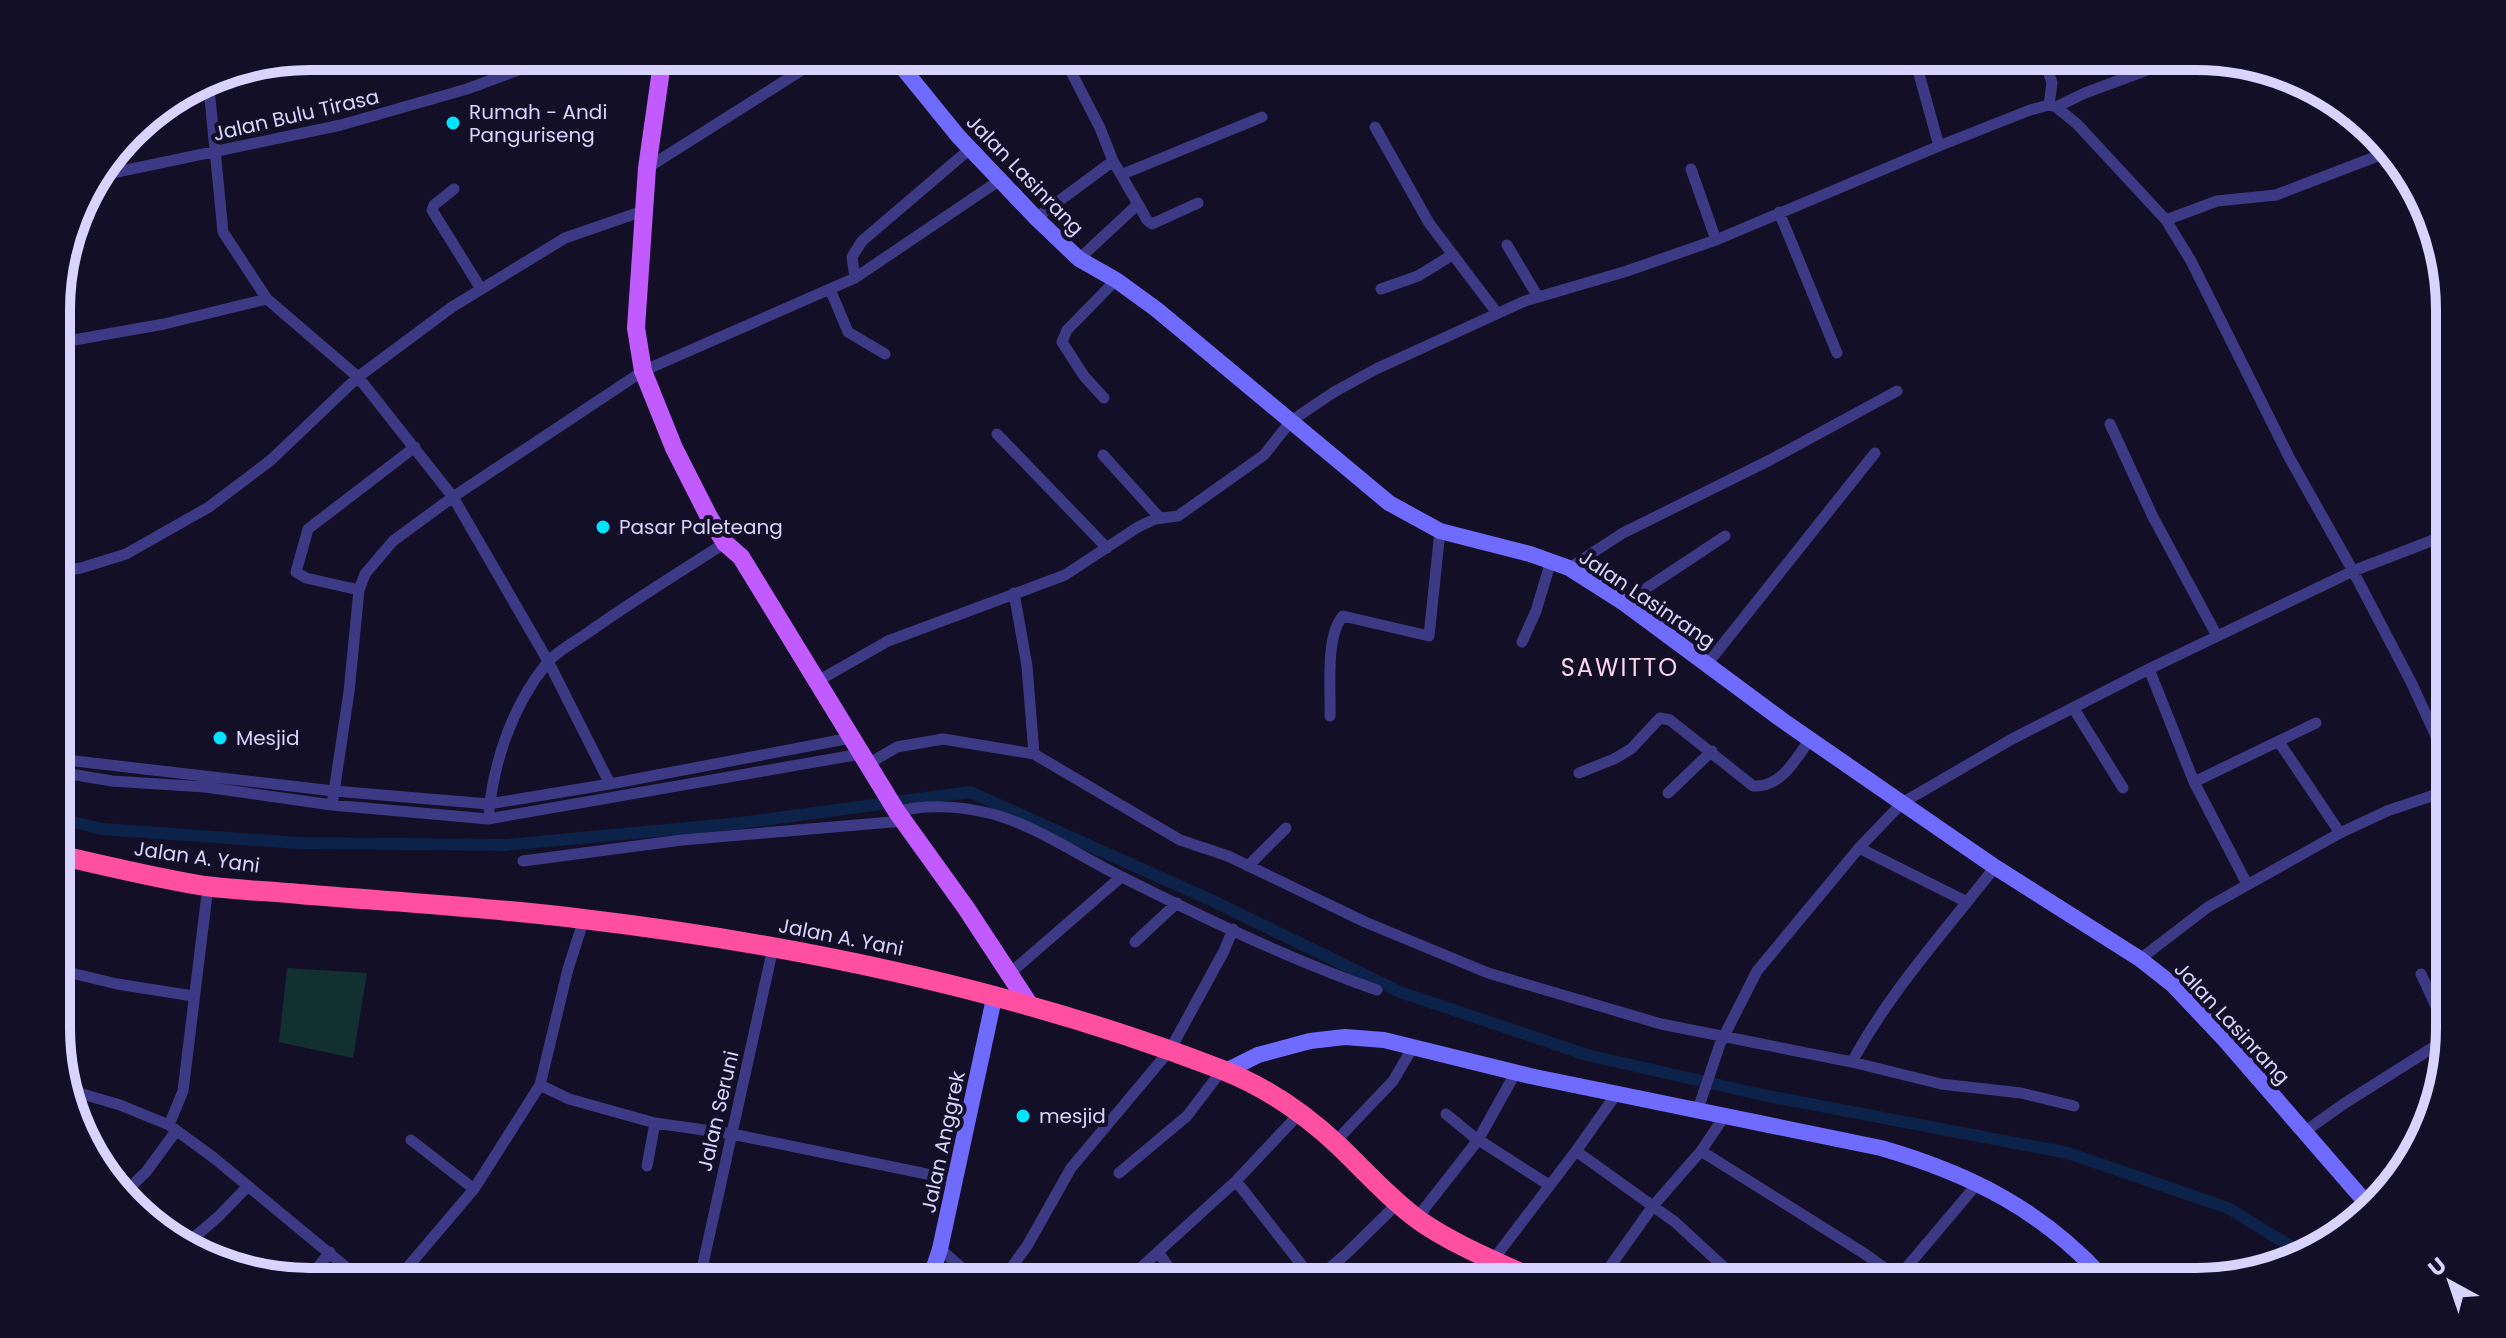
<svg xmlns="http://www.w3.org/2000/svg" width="2506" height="1338" font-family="Poppins,sans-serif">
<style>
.green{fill:#12302f}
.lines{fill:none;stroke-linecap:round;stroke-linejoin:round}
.canal{stroke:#0c2248;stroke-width:12}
.street{stroke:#3d3a85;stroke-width:11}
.secondary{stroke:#6f6bff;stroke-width:16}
.primary{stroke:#c25bff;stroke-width:18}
.highway{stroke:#ff4fa3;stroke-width:20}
.poi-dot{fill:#00e5ff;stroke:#130f26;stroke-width:3}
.labels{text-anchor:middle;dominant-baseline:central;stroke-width:8;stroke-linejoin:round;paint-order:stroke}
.poi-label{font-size:20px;fill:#d9d4ff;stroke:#130f26;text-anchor:start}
.street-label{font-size:20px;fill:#d9d4ff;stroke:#130f26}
.quarter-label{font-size:24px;letter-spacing:2px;fill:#ffd6f0;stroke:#130f26}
.rim{fill:none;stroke:#d9d4ff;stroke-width:10}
</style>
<rect width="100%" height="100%" fill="#130f26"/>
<!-- green -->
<path class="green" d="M287,968L367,973L353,1058L279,1042Z"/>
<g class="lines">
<!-- canal -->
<path class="canal" d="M58,818L102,829L299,843L506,845L741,823L970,792L1213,901L1400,992L1587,1055L1763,1095L2068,1153L2228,1208L2300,1252"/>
<!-- street -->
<path class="street" d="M1914,56L1939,146
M2043,56L2052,83L2049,105
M208,78L223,232L267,299
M2056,107L2085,93L2185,56
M1375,127L1429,223L1497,313
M647,168L824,56
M1691,169L1716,240
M1123,174L1262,117
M98,176L341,125L467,89L556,56
M454,189L434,205L432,210L481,289
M1138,204L1147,220L1152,224L1198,203
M1779,212L1837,353
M1036,218L1113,161L1100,128L1063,56
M2166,220L2217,201L2276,195L2388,152
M1507,245L1538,297
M1079,259L1138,204L1113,161
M855,278L852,257L862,241L971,148
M830,289L848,332L885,354
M1381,289L1418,276L1452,255
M57,343L164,324L267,299L358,377L453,497L548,661L610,784
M1104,398L1084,376L1062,342L1067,330L1116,280
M2110,424L2153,517L2217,636
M997,434L1107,548
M1103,455L1160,518
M1569,568L1623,533L1770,460L1897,391
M57,572L81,568L126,554L209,507L271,460L358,377L452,307L565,238L643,211
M359,590L306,578L296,572L308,529L415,447
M1014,593L1027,666L1034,754
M1624,603L1725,536
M1522,642L1536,611L1551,561
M1708,663L1875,453
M2149,669L2194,782L2247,884
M816,682L888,641L1065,575L1138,527L1155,519L1178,516L1264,455L1291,421L1334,392L1376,369L1525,301L1627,271L1716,240L1939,146L2030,110L2049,105L2056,107L2077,124L2166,220L2191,261L2290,459L2353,571L2411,682L2449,764
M2074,709L2123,788
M1330,716C1331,689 1325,636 1343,616L1429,636L1440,531
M2279,742L2340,833
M58,759L334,791L489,804L610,784L851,738
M868,764L897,747L943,739L1034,754L1180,840L1228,856L1365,922L1488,973L1661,1024L1852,1062L1941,1084L2021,1093L2074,1106
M58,772L112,781L205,787L332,805L488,819L861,754
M1579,773L1614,759L1631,749L1660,718L1670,720L1753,786C1781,788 1796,759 1810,739
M2194,782L2316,723
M1668,793L1712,751
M332,805L349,692L359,590L365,574L393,541L453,497L643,371L855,278L1000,180
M489,810C495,758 513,705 547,663C556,652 573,643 586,634C631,602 678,573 725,543
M897,812C925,804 959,806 988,813C1032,823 1079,856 1120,876C1202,917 1291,960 1377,990
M1859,848L1967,902
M523,861L682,840L903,821
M1248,866L1286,828
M1135,942L1177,903
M2140,959L2208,907L2340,833L2387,811L2449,790
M59,970L117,984L193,996
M1009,974L1121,877
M2421,974L2449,1034
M1852,1062C1891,990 1945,931 1995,867
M540,1085L569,1099L655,1123L732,1134L956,1180
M69,1090L120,1105L169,1125L214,1158L364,1282
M1617,1093L1576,1151L1675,1222L1740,1282
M1698,1109L1720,1044L1757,971L1859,848L1902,803L2012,739L2149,669L2353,571L2449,534
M1446,1114L1474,1137L1549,1185
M169,1125L183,1091L208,886
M2304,1132L2345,1103L2448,1038
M411,1140L474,1189
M1335,1142L1393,1081L1413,1047
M1701,1151L1865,1254L1904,1282
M647,1166L655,1123
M1119,1173L1187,1116L1222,1070
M1236,1181L1315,1282
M125,1192L146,1172L176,1131
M1417,1218L1478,1140L1516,1072
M185,1245L218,1217L248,1186
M940,1249L978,1282
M1158,1252L1179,1282
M621,1280L628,1282
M307,1281L330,1252
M1895,1281L1978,1183
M395,1282L474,1189L540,1085L568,969L584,919
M699,1282L773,948
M1001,1282L1027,1246L1071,1168L1170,1050L1224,951L1233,929
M1125,1282L1236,1181L1300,1113
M1313,1282L1346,1254L1398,1203
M1471,1282L1493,1260L1576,1151
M1599,1282L1653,1206L1701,1151L1726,1114"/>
<!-- secondary -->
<path class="secondary" d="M893,56L958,136L1036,218L1079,259L1116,280L1156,309L1389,503L1440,531L1530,554L1569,568L1624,603L1782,720L1902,803L1995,867L2140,959L2173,985L2224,1039L2368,1205
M1226,1071L1258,1055L1310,1041L1345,1037L1384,1040L1530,1076L1881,1148C1971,1174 2044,1211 2107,1282
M929,1282L940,1249L995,994"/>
<!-- primary -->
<path class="primary" d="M663,56L647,168L636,328L643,371L674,448L709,517L725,543L741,557L897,812L966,908L1029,1004"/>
<!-- highway -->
<path class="highway" d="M58,855C107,866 155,878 205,886C236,890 268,891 299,894C394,902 489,907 583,919C801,945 1015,990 1220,1069C1264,1086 1304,1113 1339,1146C1365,1171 1390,1199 1420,1221C1456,1246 1500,1263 1540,1282"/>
</g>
<!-- markers -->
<g class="poi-dot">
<circle cx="453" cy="123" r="8"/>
<circle cx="603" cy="527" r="8"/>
<circle cx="220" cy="738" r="8"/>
<circle cx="1023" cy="1116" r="8"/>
</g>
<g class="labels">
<!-- poi labels -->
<g class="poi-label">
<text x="469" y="112">Rumah - Andi<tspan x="469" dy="23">Panguriseng</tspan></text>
<text x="619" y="527">Pasar Paleteang</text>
<text x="236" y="738">Mesjid</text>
<text x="1039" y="1116">mesjid</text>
</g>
<!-- street labels -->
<g class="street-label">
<text transform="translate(296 115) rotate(-13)">Jalan Bulu Tirasa</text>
<text transform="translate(1025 175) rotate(46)">Jalan Lasinrang</text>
<text transform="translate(1647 599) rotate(34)">Jalan Lasinrang</text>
<text transform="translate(197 857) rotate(8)">Jalan A. Yani</text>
<text transform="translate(841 937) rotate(11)">Jalan A. Yani</text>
<text transform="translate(2232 1023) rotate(47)">Jalan Lasinrang</text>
<text transform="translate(718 1111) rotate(-77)">Jalan Seruni</text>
<text transform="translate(943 1142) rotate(-78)">Jalan Anggrek</text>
</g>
<!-- quarter labels -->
<g class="quarter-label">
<text x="1620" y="667">SAWITTO</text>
</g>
</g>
<!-- crop -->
<path d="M0 0H2506V1338H0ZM310 70H2196A240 240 0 0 1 2436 310V1028A240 240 0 0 1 2196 1268H310A240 240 0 0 1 70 1028V310A240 240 0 0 1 310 70Z" fill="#130f26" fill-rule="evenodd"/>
<path class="rim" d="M310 70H2196A240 240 0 0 1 2436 310V1028A240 240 0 0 1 2196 1268H310A240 240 0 0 1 70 1028V310A240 240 0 0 1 310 70Z"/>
<!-- north arrow -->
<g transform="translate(2450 1282) rotate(320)" stroke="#130f26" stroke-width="6" paint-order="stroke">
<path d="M0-6L14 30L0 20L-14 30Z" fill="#d9d4ff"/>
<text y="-12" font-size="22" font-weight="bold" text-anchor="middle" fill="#d9d4ff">U</text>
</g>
</svg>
